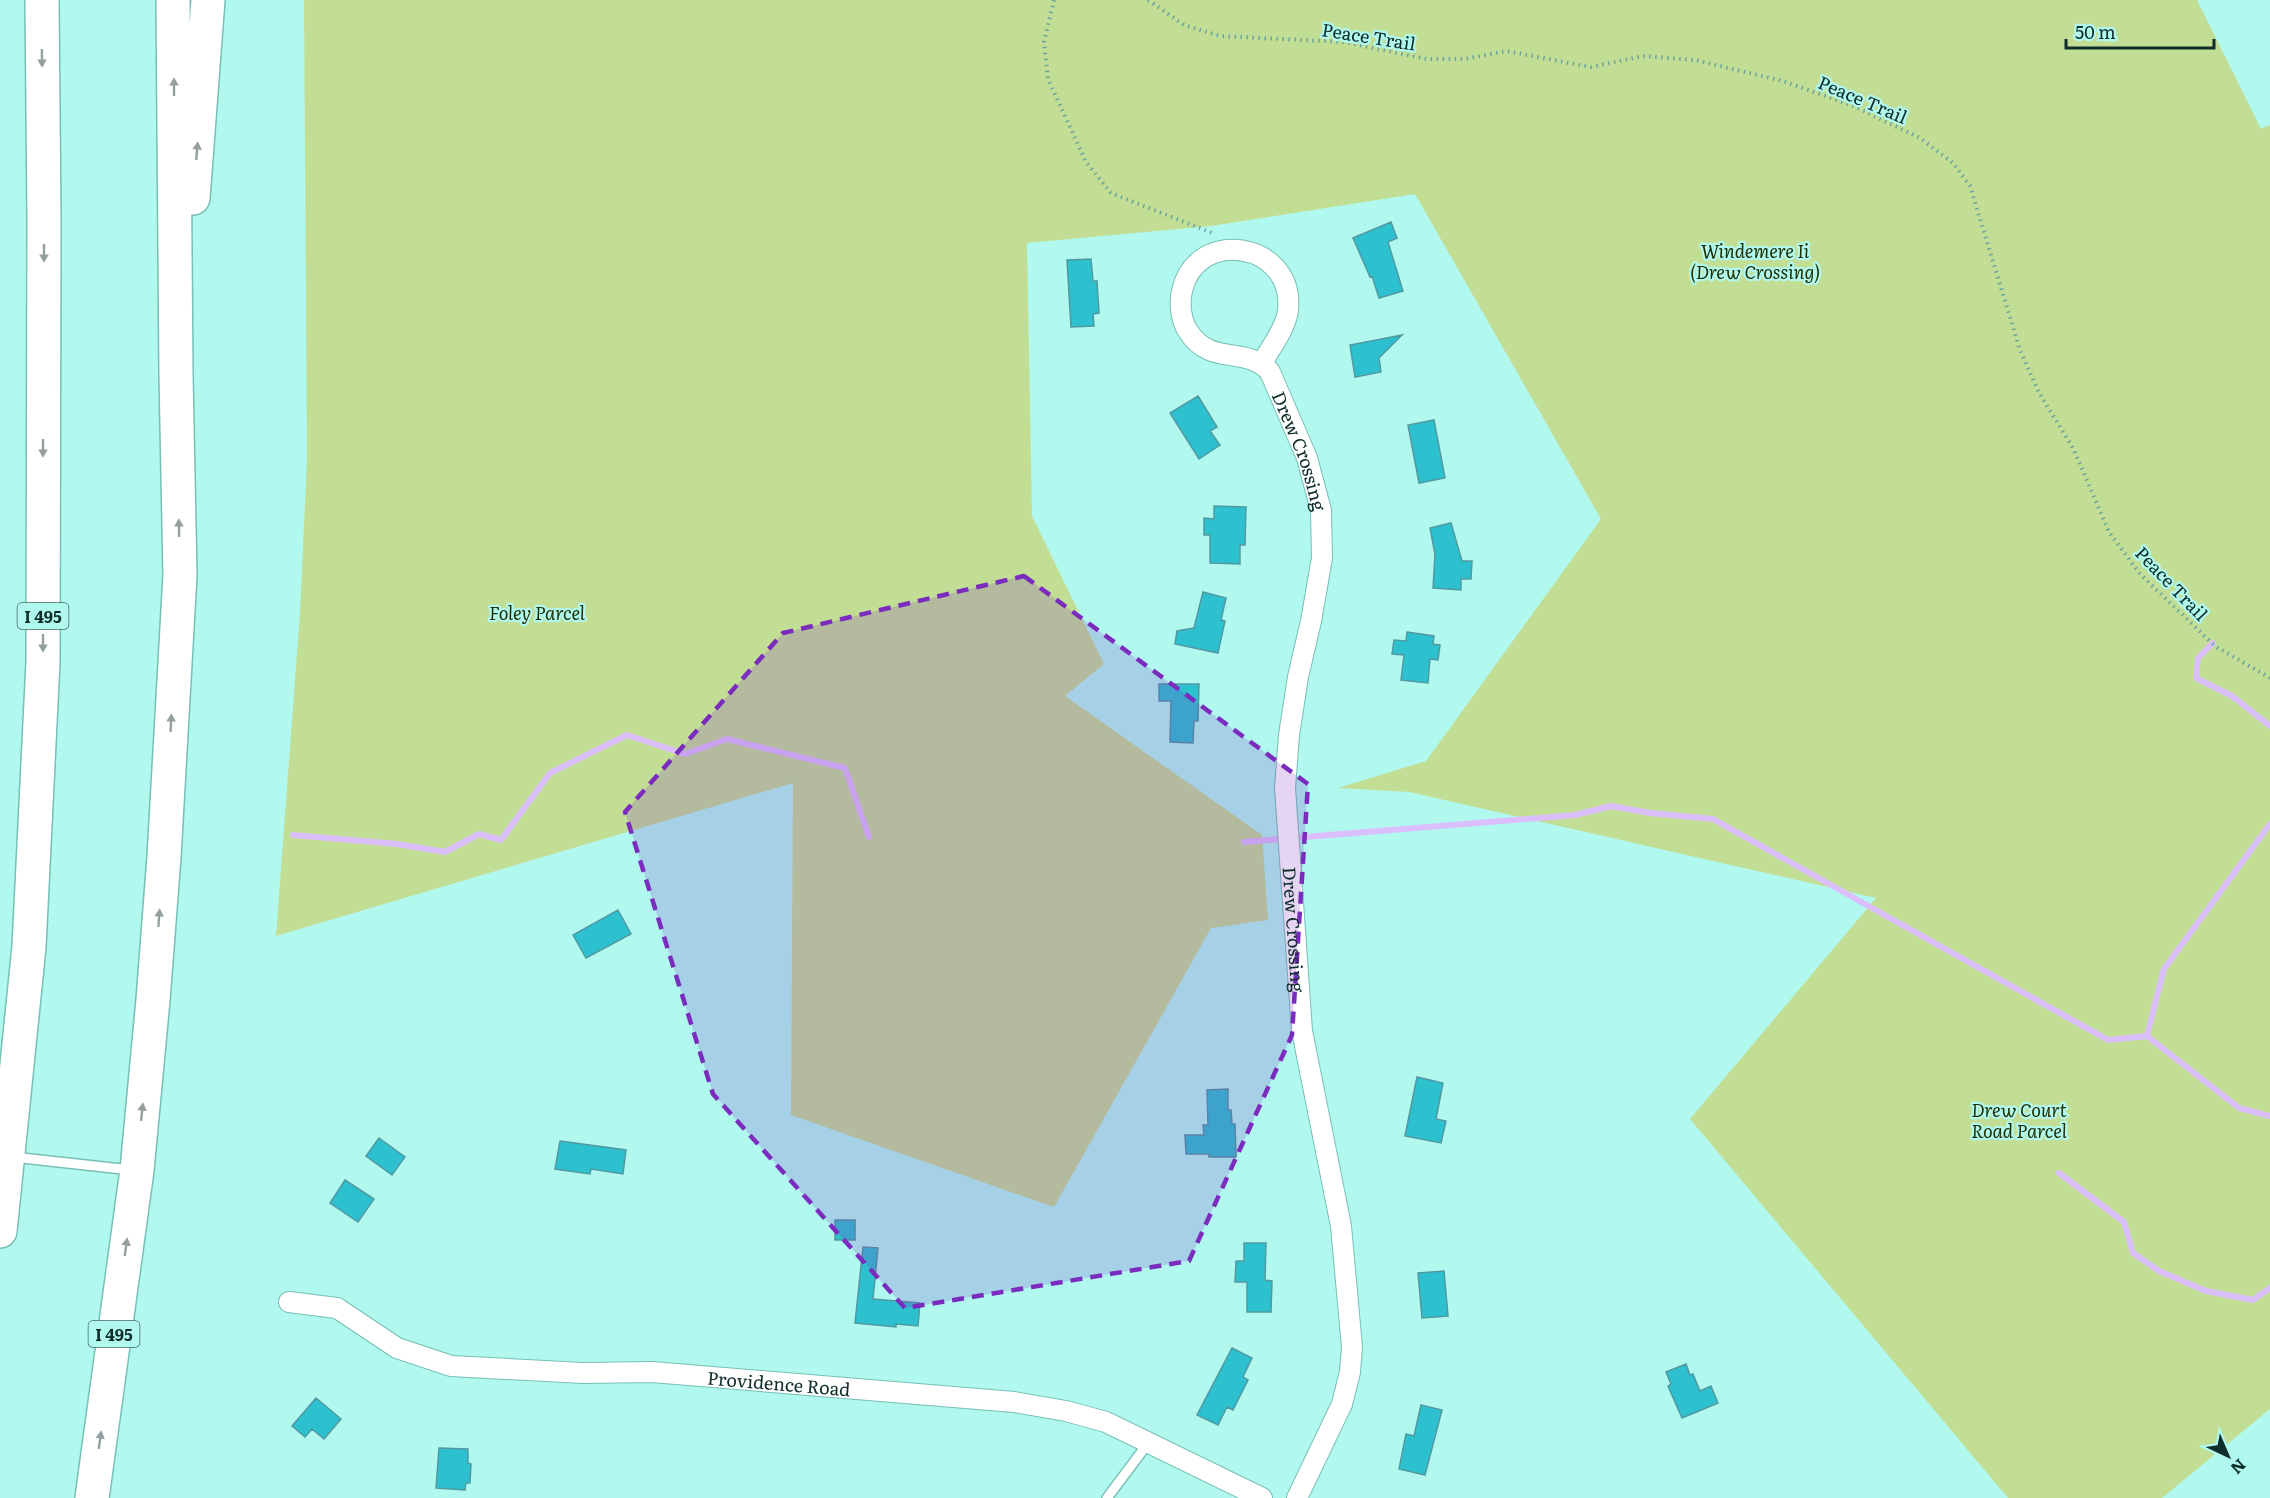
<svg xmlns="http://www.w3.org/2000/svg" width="2270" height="1498" font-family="Literata,serif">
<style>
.park{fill:#c2de95}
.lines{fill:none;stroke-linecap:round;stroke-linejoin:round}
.stream{stroke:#dbbffc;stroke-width:6}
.building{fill:#2dc1d0;stroke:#5199a1;stroke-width:1.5}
.service-casing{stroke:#78bfb6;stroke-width:12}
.minor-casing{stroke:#78bfb6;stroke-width:22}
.motorway-casing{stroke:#78bfb6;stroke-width:36}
.path{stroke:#6da39c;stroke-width:4;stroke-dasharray:1.5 4.5;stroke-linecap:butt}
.service{stroke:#fff;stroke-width:9}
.minor{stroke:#fff;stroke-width:20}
.motorway{stroke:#fff;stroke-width:33}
.oneway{fill:#93a09f}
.marked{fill:#7b2cbf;fill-opacity:0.2;stroke:#7b2cbf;stroke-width:4.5;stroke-dasharray:12 8;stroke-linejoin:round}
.labels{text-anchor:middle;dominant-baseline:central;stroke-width:4.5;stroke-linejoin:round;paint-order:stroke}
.shield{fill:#b1f9ef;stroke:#406a65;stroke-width:1.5}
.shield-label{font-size:16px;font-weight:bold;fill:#0f2d2a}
.street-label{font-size:18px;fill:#0f2d2a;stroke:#b1f9ef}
.park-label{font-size:18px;font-style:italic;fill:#212f00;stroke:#b1f9ef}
</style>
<rect width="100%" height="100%" fill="#b1f9ef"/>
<!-- park -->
<path class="park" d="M304,0H2197L2261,129L2270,125V1409L2162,1498H2008L1690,1119L1876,898L1409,792L1338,788L1426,761L1601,519L1415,194L1211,226L1027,243L1032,516L1104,664L1065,696L1262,835L1268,920L1211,928L1054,1207L791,1115L793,783L276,936L300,613L307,459Z"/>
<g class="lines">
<!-- stream -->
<path class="stream" d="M2213,643L2198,658L2196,678L2232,696L2270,726
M293,835L397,844L445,852L479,834L501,840L550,773L627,735L685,754L727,739L845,768L869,837
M1244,842L1575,815L1611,806L1650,813L1713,819L2108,1040L2147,1036L2239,1108L2270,1116
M2147,1036L2164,969L2270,824
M2059,1173L2124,1222L2133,1253L2159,1271L2206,1291L2253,1300L2270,1288"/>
</g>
<!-- building -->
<path class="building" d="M1391,222L1397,238L1388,242L1403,291L1379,298L1372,276L1370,277L1353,238Z
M1091,259L1093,281H1097L1099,313L1093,314L1094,326L1071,327L1067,260Z
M1402,335L1379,358L1381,372L1355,377L1350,345Z
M1198,396L1217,427L1210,431L1220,445L1199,459L1170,413Z
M1434,420L1445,478L1419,483L1408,425Z
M1214,506L1246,507L1245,545H1240V564L1210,563V535H1204V518L1214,519Z
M1451,523L1462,561H1472L1471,579H1461V590L1433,588L1435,554L1430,528Z
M1203,592L1226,598L1221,620L1225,621L1218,653L1175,644L1177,631L1194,628Z
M1407,632L1434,636L1433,644L1440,645L1438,660L1430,659L1428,683L1401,680L1404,655L1392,654L1394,640L1406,641Z
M1159,684H1199L1198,721H1194L1193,743L1170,742L1171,701H1159Z
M618,910L631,934L586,958L573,935Z
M1417,1077L1443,1083L1436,1119L1446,1121L1441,1143L1405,1136Z
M1228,1089V1110H1231L1232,1124H1235L1236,1157H1209V1154H1186L1185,1135H1204L1203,1125H1208L1207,1090Z
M379,1138L405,1157L392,1175L366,1156Z
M560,1141L626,1150L623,1174L591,1169L590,1174L555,1169Z
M345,1180L374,1199L358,1222L330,1203Z
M835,1220H855V1240H835Z
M1244,1243H1266L1265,1280L1272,1281L1271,1312H1247V1282H1235L1236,1261H1244Z
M863,1247L878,1248L873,1299L920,1303L918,1326L896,1324V1327L855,1323Z
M1444,1271L1448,1316L1422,1318L1418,1273Z
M1232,1348L1252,1358L1243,1377L1248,1380L1233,1410L1227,1407L1218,1425L1197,1415Z
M1686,1364L1690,1375L1693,1374L1700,1391L1711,1386L1718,1403L1682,1418L1668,1386L1671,1384L1666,1372Z
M316,1398L341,1419L324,1439L312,1429L305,1437L292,1426Z
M1421,1405L1442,1410L1425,1475L1399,1469L1406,1434L1414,1436Z
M439,1448L468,1449V1463L471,1464L470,1483H466L465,1490L436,1488Z"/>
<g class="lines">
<defs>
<path id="service" d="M13,1157L131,1170
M1107,1498L1149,1442"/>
<g id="minor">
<path id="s1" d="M1262,363C1271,347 1286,328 1288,310C1295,242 1196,226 1182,291C1179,303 1181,321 1188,331C1210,367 1247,345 1270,372L1307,458L1321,510L1322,558L1311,621L1298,677L1289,735L1285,788L1302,1031L1341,1226L1352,1347L1350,1372L1342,1404L1297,1498"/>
<path id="s2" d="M289,1302L337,1308L397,1348L451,1366L583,1373L652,1372L1014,1402L1066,1411L1106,1422L1262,1498"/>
</g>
<path id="motorway" d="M193,198L208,0
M0,1231L29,947L43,662L44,219L42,0
M92,1498L137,1170L153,1000L164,857L180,575L176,376L173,0"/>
</defs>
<!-- service casing -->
<use href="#service" class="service-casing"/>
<!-- minor casing -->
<use href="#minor" class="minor-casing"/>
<!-- motorway casing -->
<use href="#motorway" class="motorway-casing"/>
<!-- path -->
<path class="path" d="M1054,0L1044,42L1048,79L1086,162L1111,193L1215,234
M1148,0L1184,25L1220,36L1344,42L1427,59H1465L1506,51L1591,67L1643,56L1695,60L1783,81L1851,105L1920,138L1953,163L1970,186L2020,350L2039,393L2073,448L2109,532L2140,574L2215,646L2270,678"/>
<!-- service -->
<use href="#service" class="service"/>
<!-- minor -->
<use href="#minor" class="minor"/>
<!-- motorway -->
<use href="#motorway" class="motorway"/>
</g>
<!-- one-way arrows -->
<defs><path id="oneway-solid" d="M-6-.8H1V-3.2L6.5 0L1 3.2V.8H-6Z" transform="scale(1.5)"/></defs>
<g class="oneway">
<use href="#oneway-solid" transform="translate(42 58) rotate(89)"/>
<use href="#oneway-solid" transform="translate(174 87) rotate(-90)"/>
<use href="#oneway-solid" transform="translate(197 151) rotate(-85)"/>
<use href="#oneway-solid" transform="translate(44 253) rotate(90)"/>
<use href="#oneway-solid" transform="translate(43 448) rotate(90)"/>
<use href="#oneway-solid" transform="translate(179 528) rotate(-91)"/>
<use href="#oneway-solid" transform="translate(43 643) rotate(90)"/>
<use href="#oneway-solid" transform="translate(171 723) rotate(-87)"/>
<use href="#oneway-solid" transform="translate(159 918) rotate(-86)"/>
<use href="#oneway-solid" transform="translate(142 1112) rotate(-84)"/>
<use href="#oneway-solid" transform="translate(126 1247) rotate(-82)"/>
<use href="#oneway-solid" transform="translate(100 1440) rotate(-82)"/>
</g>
<!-- marked area -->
<path class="marked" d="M1024,576L1308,784L1292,1035L1189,1261L905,1308L713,1094L625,812L783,633Z"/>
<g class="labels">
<!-- shield labels -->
<g class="shield">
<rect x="17.5" y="603" width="51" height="26" rx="4.5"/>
<rect x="88.5" y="1321" width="51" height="26" rx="4.5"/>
</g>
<g class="shield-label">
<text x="43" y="616">I 495</text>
<text x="114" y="1334">I 495</text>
</g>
<!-- street labels -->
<g class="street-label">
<text transform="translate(1369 36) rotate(9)">Peace Trail</text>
<text transform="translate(1863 99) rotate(23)">Peace Trail</text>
<text stroke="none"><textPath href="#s1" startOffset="444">Drew Crossing</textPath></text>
<text transform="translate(2172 583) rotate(46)">Peace Trail</text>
<text stroke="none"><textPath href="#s1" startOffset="930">Drew Crossing</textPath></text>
<text stroke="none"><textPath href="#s2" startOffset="506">Providence Road</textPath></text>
</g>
<!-- park labels -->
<g class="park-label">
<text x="1755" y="250">Windemere Ii<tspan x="1755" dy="21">(Drew Crossing)</tspan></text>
<text x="537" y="612">Foley Parcel</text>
<text x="2019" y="1109">Drew Court<tspan x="2019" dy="21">Road Parcel</tspan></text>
</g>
</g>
<!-- north arrow -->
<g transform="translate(2228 1456) rotate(136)" stroke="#b1f9ef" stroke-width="4.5" paint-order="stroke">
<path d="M0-4.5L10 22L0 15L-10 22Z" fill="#0f2d2a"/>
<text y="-9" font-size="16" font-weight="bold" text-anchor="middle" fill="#0f2d2a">N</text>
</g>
<!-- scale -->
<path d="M2066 39v9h148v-9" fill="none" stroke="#0f2d2a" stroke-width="3"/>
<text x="2075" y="39" font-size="18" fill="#0f2d2a" stroke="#b1f9ef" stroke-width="4.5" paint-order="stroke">50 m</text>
</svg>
